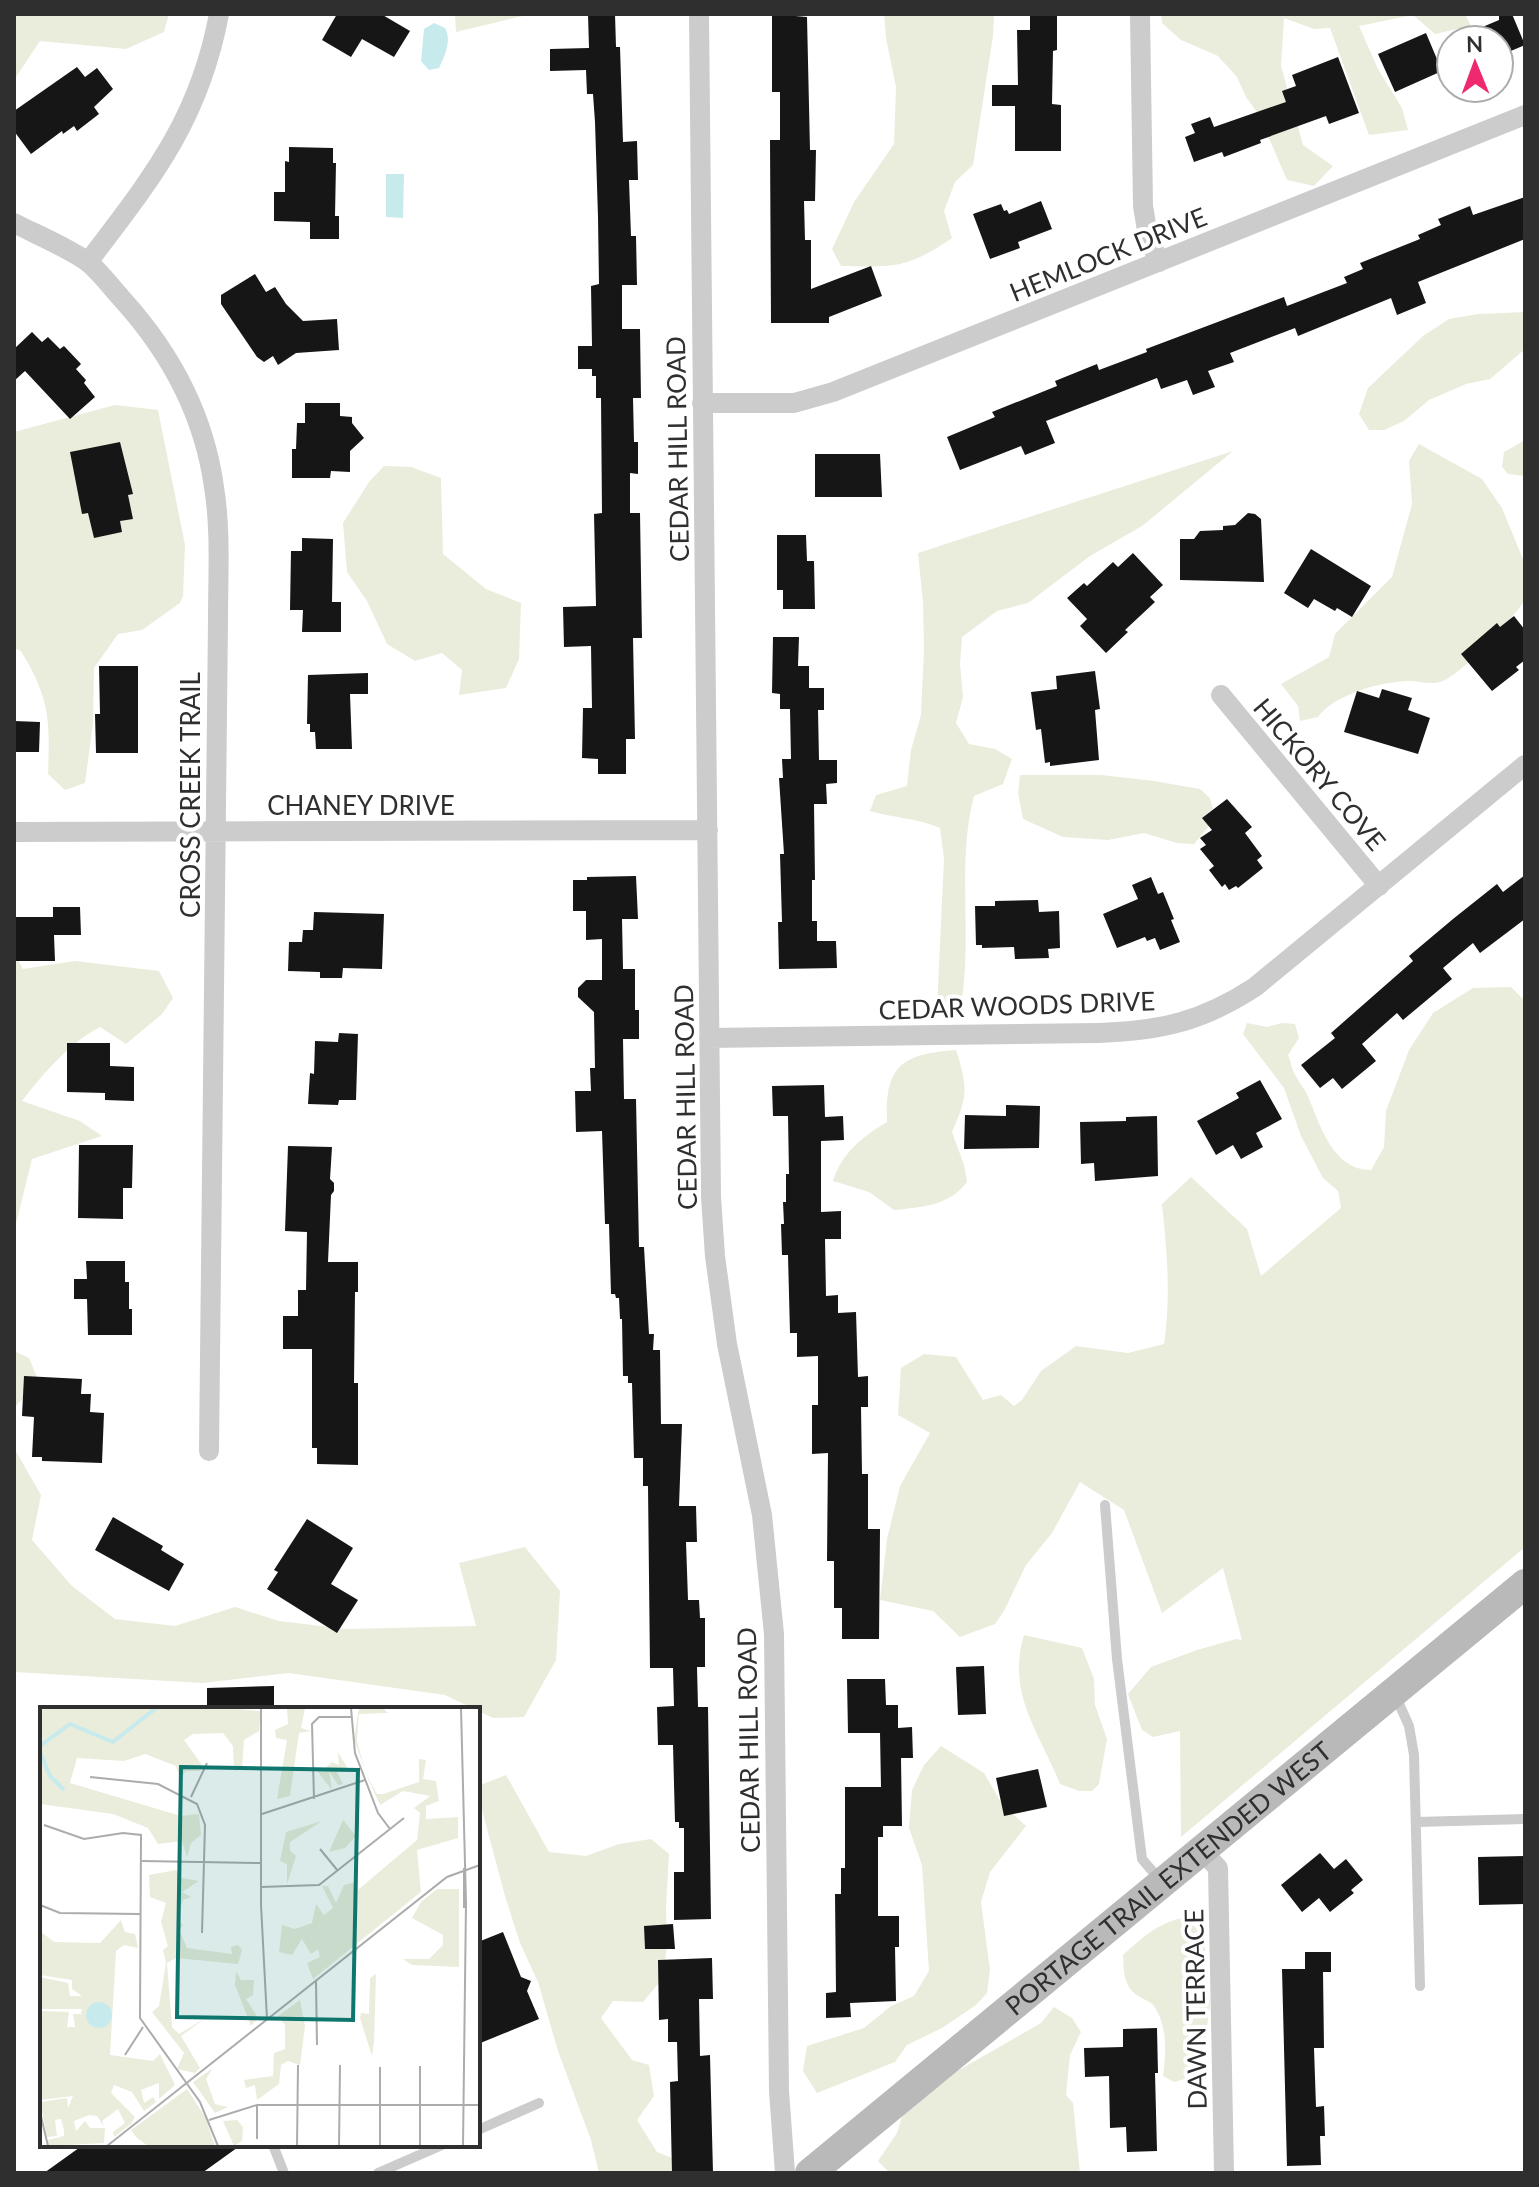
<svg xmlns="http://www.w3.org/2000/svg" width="1539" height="2187" font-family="Lato,sans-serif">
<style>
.green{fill:#eaeddc}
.water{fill:#c7eaed}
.building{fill:#161616}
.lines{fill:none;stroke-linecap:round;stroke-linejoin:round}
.service{stroke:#ccc;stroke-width:10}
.minor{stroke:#ccc;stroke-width:20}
.secondary{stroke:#b9b9b9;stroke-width:30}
.labels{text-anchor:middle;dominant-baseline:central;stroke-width:8;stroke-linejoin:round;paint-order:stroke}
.street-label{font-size:26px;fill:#2f2f2f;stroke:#fff}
.inset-river{fill:none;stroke:#c7eaed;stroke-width:4}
.inset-road{fill:none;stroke:#acacac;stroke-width:2}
.view{fill:#0f766e;fill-opacity:0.15;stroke:#0f766e;stroke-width:4}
.inset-edge{fill:none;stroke:#2f2f2f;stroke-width:4}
</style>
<rect width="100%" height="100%" fill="#fff"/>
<!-- green -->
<path class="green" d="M14,14H169L164,32L126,49L40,41L14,80Z
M455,14H531L456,32Z
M884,14H994L993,36L973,165L955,182L944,211L952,238C907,269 894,267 841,266L832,249L854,202L894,144L896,87L886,38Z
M1161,14H1465L1471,26L1435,34L1413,15L1359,26L1378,69L1402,108L1408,130L1369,135L1330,28L1314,29L1284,18L1281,66L1303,145L1333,166L1314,186L1287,180L1259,115L1246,97L1237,77L1218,56L1181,40L1162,23Z
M1525,312V349L1490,379L1466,384L1429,400L1404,421L1384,430H1369L1359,414L1368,388L1423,336L1449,319L1478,314Z
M115,405L158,410L185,545L183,596L180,603L142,630L118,634L94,668L93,723L85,783L65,790L48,774C50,720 50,699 21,651L14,648V432Z
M1525,440V476L1508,474L1502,467L1504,452Z
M1419,444L1482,479L1502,508L1525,564V600C1514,617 1459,678 1440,682C1431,685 1418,681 1409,681C1382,681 1333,695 1318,717L1300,721L1298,706L1281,684L1329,657L1335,634L1392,577L1412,504L1409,461Z
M1233,451L1142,526L1090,556L1028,603L997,611L962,637L960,664L963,697L956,723L969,744L995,749L1012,759L1003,784L974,796C956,865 973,935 961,1005L952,1013L937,1008L944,859L940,828C917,818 894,818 870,811L876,795L907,786L911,750L921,715L924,650L923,602L918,553Z
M384,466L411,467L441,478L443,554L486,589L521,603L519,659L506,688L459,695L462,670L442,653L415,661L387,644L367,601L347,572L343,523L369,482Z
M1020,775H1101L1154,781L1200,789L1210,798L1213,809L1203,817L1209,826L1194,844L1177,843L1144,833L1108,840L1063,837L1023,819L1018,793Z
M14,953L23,969L75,961L159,971L173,998L162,1014L126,1044L100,1027C69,1043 43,1074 22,1101L80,1121L102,1136L32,1159L14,1232Z
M1511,987L1525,1001V1547L1181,1837L1180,1731L1153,1737L1142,1730L1128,1694L1151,1667L1197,1650L1236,1639L1242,1640L1223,1568L1162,1613L1124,1510L1080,1482L1052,1533L1026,1565L1004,1611L995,1624L960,1637L933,1611L880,1600L887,1539L900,1486L930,1433L898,1415L901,1368L924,1354L956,1357L983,1400L1001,1395L1014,1406L1022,1400L1041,1371L1076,1346L1128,1353L1164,1344C1171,1297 1167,1251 1162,1204L1191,1177L1247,1229L1261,1276L1341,1208L1338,1191L1323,1178L1301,1136L1284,1088L1243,1034L1247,1023L1267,1027L1282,1023L1295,1024L1299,1038L1288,1055C1291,1062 1292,1071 1297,1078C1300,1084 1304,1088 1307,1094C1320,1124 1332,1170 1371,1170L1384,1147L1386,1111L1409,1050L1433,1013L1473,988Z
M956,1050C968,1088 968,1096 952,1132L964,1165L967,1182C949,1206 922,1207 894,1210L869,1192L833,1181C841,1154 863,1136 887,1122C885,1066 901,1054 956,1050Z
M14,1351L29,1358L39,1382L14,1408Z
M14,1448L41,1495L32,1540L72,1586L115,1619L175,1626L235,1607L279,1621L347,1629L476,1626L459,1563L525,1547L560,1591L556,1660L524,1717L493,1718L445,1695L289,1673L203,1683L14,1672Z
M1024,1635L1082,1648L1094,1679L1095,1705L1107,1739L1099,1784L1092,1791H1079L1060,1784C1040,1733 1006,1694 1024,1635Z
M941,1746L984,1773L1002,1804L1026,1826L990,1872L981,1902L990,1970L987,1993L976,2005L942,2028L907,2045L895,2062L817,2093L803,2071L807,2046L864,2028L891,2006L914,1996L929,1971L922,1865L909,1828L912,1790L924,1765Z
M506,1775L549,1852L586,1856L619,1844L651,1839L669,1854L666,1907L667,1946L663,1978L643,2002L613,2001L601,2018L632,2060L649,2065L654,2096L637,2120L657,2152L682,2162L699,2173H599L591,2140L558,2051L538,1982L520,1943L505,1896L478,1795V1786Z
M1188,1917L1205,1941V1973L1210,2003L1201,2074L1174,2082L1163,2076C1166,2053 1168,2027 1154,2006C1150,2001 1143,1999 1138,1996C1123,1986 1124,1971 1123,1955C1143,1937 1160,1921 1188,1917Z
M1054,2007L1072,2018L1081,2032L1070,2055L1066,2095L1073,2103L1080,2173H890L878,2161L897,2133L907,2100L1041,2023Z"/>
<!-- water -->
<path class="water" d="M434,23L445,28C452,40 445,56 439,68L429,70L421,61L424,29Z
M386,174H404L403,218L386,217Z"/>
<!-- building -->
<path class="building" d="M337,14H381L410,31L394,57L362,39L351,57L322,40Z
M588,14H615L616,47H620L623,142L637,141L638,180H629L631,236H636L637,285H622V329H640L641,398H633L634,442H638V474L630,473V513H640L642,638H633L635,739H626V774H598V759L582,758L583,708H592L591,646L564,647L563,607L596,606L594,514L602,513L601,398H596V376H592V369H578V346H592L591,286L599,284L598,217L595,122L593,94H587L586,70L550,71V49L589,48Z
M772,14L807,17L810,150H816L815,201H804L805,240H811V289L871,266L882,296L829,317V323H771L770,140H780V92H772Z
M1030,14H1057V50L1053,51L1052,104L1061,105V151H1015V106H992V85H1018L1017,30H1030Z
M1499,14H1512L1525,45L1499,56V40H1452L1499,20Z
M1426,33L1442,71L1395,92L1378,54Z
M1338,57L1359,113L1329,124L1326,116L1260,140L1261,143L1224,157L1222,152L1194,162L1185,137L1195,133L1191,124L1210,117L1214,127L1286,102L1282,91L1296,86L1292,75Z
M77,67L85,77L97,68L113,89L94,107L99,114L77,131L74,126L63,134L62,131L31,154L14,131V111Z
M289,147L333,148V163H336L335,216H339V239H310V222L274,221V192H285V161L289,162Z
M1525,197V239L1418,282L1426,303L1397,315L1391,298L1298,336L1295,328L1230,353L1234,362L1208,371L1215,387L1193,395L1187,380L1161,389L1157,378L1046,421L1055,443L1025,455L1021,446L960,470L947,437L995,417L992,412L1057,386L1055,381L1097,364L1099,370L1147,352L1146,349L1284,297L1287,306L1347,283L1344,277L1363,269L1360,263L1420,239L1418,235L1441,225L1438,219L1470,206L1473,215Z
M1041,201L1052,229L1018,242L1020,248L990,259L973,214L1001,204L1004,211L1007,210L1009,214Z
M255,274L266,292L275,287L286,304L303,321L337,319L339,350L296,353L278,365L273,356L264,362L257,357L221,304V295Z
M32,332L42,342L48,337L60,349L64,346L81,364L76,369L86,380L84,383L95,397L70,419L25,371L14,381V349Z
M305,403H340V416L352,417V423L364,438L350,451V472L331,471L330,478H292V449H296L297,423H305Z
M120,442L133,494L128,495L133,519L120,521L122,532L94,538L88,513L82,514L70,452Z
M815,454H880L882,497H815Z
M1248,513L1255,514L1261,519L1264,582L1180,580V539H1194L1200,531L1223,530V526L1235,525Z
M777,535H806L807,561H814L815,609H783V590H777Z
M302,538L333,539L332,602H341V632H302L303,610H290L291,551H302Z
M1311,549L1371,586L1352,617L1337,608L1335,611L1314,599L1308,608L1284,593Z
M1133,553L1163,585L1150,597L1155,602L1125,630L1128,632L1106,653L1080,626L1087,619L1067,598L1084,583L1087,586L1113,562L1118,567Z
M1514,616L1525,630V660L1516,667L1519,670L1492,691L1461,654L1497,623L1500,627Z
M773,637H799L798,666H809V688H824V710H818L819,760H837V783L826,784L827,804H814L815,880H812V921H817V941H836L837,968L779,969L778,922H782L780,854H784L779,778H783L782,759H791L790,709H780V694L772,693Z
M99,666H138V753H96L95,714H100Z
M1095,671L1100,709L1095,710L1099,760L1050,766V762L1045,763L1041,729L1036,730L1031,692L1057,689L1056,676Z
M368,673V694H350L352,749H316L315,732H310V724H307L308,675Z
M1382,689L1412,698L1408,710L1430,718L1418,754L1344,732L1357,691L1379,698Z
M14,721L40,722L39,752H14Z
M1227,799L1252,827L1245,833L1262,856L1257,860L1263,868L1238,888L1236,886L1229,890L1225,884L1222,887L1209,870L1214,866L1200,849L1206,845L1200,838L1212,830L1202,818Z
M1525,875V919L1480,953L1473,943L1443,968L1452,979L1403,1020L1397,1013L1362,1044L1376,1061L1342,1089L1333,1078L1320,1088L1301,1065L1335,1038L1331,1033L1413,961L1409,956L1453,919L1497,884L1503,892Z
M636,876L638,919H622L623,969H635V1010H639V1039H623L624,1099H636L639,1247H644L649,1334H654L653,1350H660L661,1424H682L679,1506H696L697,1542H686L688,1600H699L700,1618H705V1667H697L698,1707H708L711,1919L674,1920V1872H684V1828H679V1822H675L673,1745H658L657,1707L674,1706L673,1668H650L648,1486H643V1458H634L632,1383H628V1376H623L622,1319H620L619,1298H616L615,1294H611L609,1224H605L602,1131L576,1132L575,1091H591L590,1068H595L594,1012L578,997V988L586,980H602V939L586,940V911H573V880H587V877Z
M1151,877L1158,894L1163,892L1174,919L1171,920L1180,942L1160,950L1155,938L1147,941L1145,937L1117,948L1103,914L1138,899L1132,885Z
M1038,900L1039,912L1059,911L1060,948L1048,949L1049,958L1015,959L1014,947L982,948V945H976L975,906H995V901Z
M53,907H80L81,935H54L55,961H14V917H53Z
M314,912L384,914L382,969L343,968L342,978H320V972L288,971L289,942H302L303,930H313Z
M339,1033L358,1034L356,1100H339L338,1105L308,1104L310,1073L314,1074L315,1041L338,1042Z
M67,1043H110V1066L134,1067V1101L105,1100V1093L67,1092Z
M1260,1080L1282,1119L1256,1133L1263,1147L1241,1159L1233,1145L1216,1155L1197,1121L1239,1098L1236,1093Z
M824,1085L825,1117L843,1116L844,1140L821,1141V1212L841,1211V1239H825L826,1296L838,1295V1313L856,1312L858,1377L868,1376V1407H861L862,1474H868V1529H880L879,1639H842V1608H834V1561H827L828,1453L812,1454V1405H818V1356L797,1357V1333H790L788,1255H782L781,1224H784L783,1202H786V1174H789L788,1116H773L772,1086Z
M1006,1105L1040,1106L1039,1148L964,1149L965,1115L1006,1116Z
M1157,1116L1158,1176L1095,1181L1094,1163L1081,1164L1080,1122L1126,1121V1117Z
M79,1145H133L132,1188H123V1219L78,1218Z
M288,1146L332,1147L330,1179L334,1183V1191L331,1195L328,1262H358V1292H355L354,1383H358V1465L317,1464V1448H312V1349H283V1316H298V1290H306L307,1232L285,1231Z
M86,1261H125V1282H129V1309H132V1335H88L87,1299H74V1279H87Z
M24,1376L82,1379L81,1394H91L90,1412L104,1413L102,1463L42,1461V1457H32L34,1417L22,1416Z
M113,1517L163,1546L161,1550L184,1564L169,1591L95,1550Z
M307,1519L353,1548L331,1584L358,1600L337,1633L267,1589L278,1572L274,1570Z
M984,1666L986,1714L958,1715L956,1667Z
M847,1679H885L886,1705H898V1728L912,1727L913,1758H901L902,1826H883V1837H878V1916H899V1947H895L896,2001L850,2003L851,2017L826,2018V1993L836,1992L835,1894H841V1868H845V1787H881L880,1733H848Z
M274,1686V1709H207V1688Z
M1038,1769L1047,1807L1004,1816L996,1778Z
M1320,1853L1334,1869L1346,1859L1363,1880L1351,1890L1354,1893L1330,1912L1319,1898L1302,1912L1281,1885Z
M1525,1856V1904L1479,1905L1478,1857Z
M673,1924L675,1949H645L644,1926Z
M503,1932L521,1977L531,1981L527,1991L539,2019L478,2044V1942Z
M1305,1952H1331V1972H1323L1324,2048H1314L1316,2107L1324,2106L1325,2136H1320L1321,2165L1287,2166L1282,1969H1305Z
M712,1958L713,1999H699L700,2056L710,2055L713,2173H672L670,2082L678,2081L677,2042H668V2019L659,2020L658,1960Z
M1157,2028L1158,2073H1155L1157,2151L1127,2152L1126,2127L1110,2128L1109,2076L1085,2077L1084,2048L1123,2047V2029Z
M83,2145H241L202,2173H44Z"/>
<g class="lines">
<!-- service -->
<path class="service" d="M1105,1505L1117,1659L1142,1859L1159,1879
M1396,1697L1409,1726L1414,1755L1420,1986
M1417,1822L1525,1819
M478,2130L539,2103
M273,2145L284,2173
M378,2173L442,2145"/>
<!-- minor -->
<path class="minor" d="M699,14L711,1197L715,1256L727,1344L762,1515L774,1634L779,2091L785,2173
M1140,14L1143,206L1148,236L1159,262
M14,223C35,234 71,249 89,263C101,273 111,287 122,299C170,352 204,415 214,487C221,530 218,576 218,620L209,1451
M88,262C151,179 199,121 219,14
M702,403H794L833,392L1525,115
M1221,695L1379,886
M14,832L708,830
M709,1038L1099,1033C1161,1031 1203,1021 1255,987L1525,765
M1202,1851L1218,1868L1224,2173"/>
<!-- secondary -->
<path class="secondary" id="s1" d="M810,2173L1525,1584"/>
</g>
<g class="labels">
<!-- street labels -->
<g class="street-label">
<text transform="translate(1108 254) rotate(-22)">HEMLOCK DRIVE</text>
<text transform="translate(677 449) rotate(-91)">CEDAR HILL ROAD</text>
<text transform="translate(1320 774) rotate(50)">HICKORY COVE</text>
<text transform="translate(190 795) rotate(-90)">CROSS CREEK TRAIL</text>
<text x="361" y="805">CHANEY DRIVE</text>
<text transform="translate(1017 1005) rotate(-2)">CEDAR WOODS DRIVE</text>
<text transform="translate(685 1097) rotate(-91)">CEDAR HILL ROAD</text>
<text transform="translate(748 1740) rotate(-91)">CEDAR HILL ROAD</text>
<text stroke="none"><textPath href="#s1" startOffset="464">PORTAGE TRAIL EXTENDED WEST</textPath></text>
<text transform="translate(1195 2009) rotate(-91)">DAWN TERRACE</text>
</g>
</g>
<!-- overview -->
<g transform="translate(40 1707)">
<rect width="440" height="440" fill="#fff"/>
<path d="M0,1H188L220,4V14L219,24L204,33L202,62L194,64L193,39L183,26L153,27L144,33L162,58L160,64H146L140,71L136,59L105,47L84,54L37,51L30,76L141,109L159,107L161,128L151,136L147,150L142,134L118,137L108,121L73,107L0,97ZM247,1H265L261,21L271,24L259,26L250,89L237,92L247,33L236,31L235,23L248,17ZM319,1H343L348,6L319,7L317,34L325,63L314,32ZM298,45L310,65H297L303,77L298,78L289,64L292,83L274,60L283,63L292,55L299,58ZM379,52L386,53L383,72L396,74L399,94L386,99V112L418,110V131L377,143L381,185L273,272L267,256L280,250L278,242L271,247L262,232L252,248L239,245L242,218L255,222L272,216L276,197L284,208L293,201L282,179H288L296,196L304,178L313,176L319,182L377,133L380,106L374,101L390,89L363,84L340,98L325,65L337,87H343L379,75ZM303,113L316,129L305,141L289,145ZM282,114L250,135V144L256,149L247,177V157L240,154L246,125ZM136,163L142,171L159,174L142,185L151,190L143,193L137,212L143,218L139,223L147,241L192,247L191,240L198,238L202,243L198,257L136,251L127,256L132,320L139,327L167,310L141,329L160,361L155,366L137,362L144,346L112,305L119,299L126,256L123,243L128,239L121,215L126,196L110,190L109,168ZM397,182H419V260L372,258L363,252H389L403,238V228L372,211L381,195ZM81,213L85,225L95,227L98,241L84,238L76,244L70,348L113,354L120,347L135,378L119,392V376L101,383L104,396L113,390L116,395L104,404L92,385L74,378L71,386L95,410L91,417L74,430L73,425L85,416L78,402L62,414L64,420L57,409L49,408L34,414L36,424L45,414L50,421H65L64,436L8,439V433L24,429V423L21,412L15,413L17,429L7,430L0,395L27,391L28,401L33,389L0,393V304L29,305L27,320H35L33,307H41L42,302H0V270L28,276L30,289H42L32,282V273L0,268V224L14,235L60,236ZM196,264L201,273H214L213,288L206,292L218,311L211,319L195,278ZM336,267L334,335L332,349L320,311L321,306L329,307L330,271ZM260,293L265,319L260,358L248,354L241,358L239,377L217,393L215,378L206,381L204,373L233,369L234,346L245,342V318L238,309ZM173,361L166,372L175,397L188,400L175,406L153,375ZM147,382L165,410L175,439H108L96,430L91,423ZM197,413L203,420L202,434L194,439L183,414Z" fill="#eaeddc"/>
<path d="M46 308a13 13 0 1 1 26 0a13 13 0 1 1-26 0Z" fill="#c7eaed"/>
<path class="inset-river" d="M0,39L30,17L73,35L116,1M0,45L10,69L24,83"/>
<path class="inset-road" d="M194,1H221M221,1V198L227,312M311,1L315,46L338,106L350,122M421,1L426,195L423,439M50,70L118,77L157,97L165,118L162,226M151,90L167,56M274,92L272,17L279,10H311M222,107L325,73M4,118L44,132L83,126L101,128L100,311L160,395L178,439M280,142L298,164M102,154L221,156M221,180L279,178L364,111M0,198L20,206L100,207M424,201V161M276,274L277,338M85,348L103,320M217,399V432M0,405L8,439M169,413L217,398H440M67,439L407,170L440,158M257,439L258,358M299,439L300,358M340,439V360M380,439V359"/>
<path class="view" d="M141,60L318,63L313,313L137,310Z"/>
<rect width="440" height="440" class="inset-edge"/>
</g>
<!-- border -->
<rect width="1539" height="2187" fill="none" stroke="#2f2f2f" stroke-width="32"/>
<!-- north arrow -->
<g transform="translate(1475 64) rotate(359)"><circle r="38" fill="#ffffff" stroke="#acacac" stroke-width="2"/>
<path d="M0-6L14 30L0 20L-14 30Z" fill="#ee2970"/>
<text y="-12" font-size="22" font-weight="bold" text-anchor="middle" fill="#2f2f2f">N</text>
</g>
</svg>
